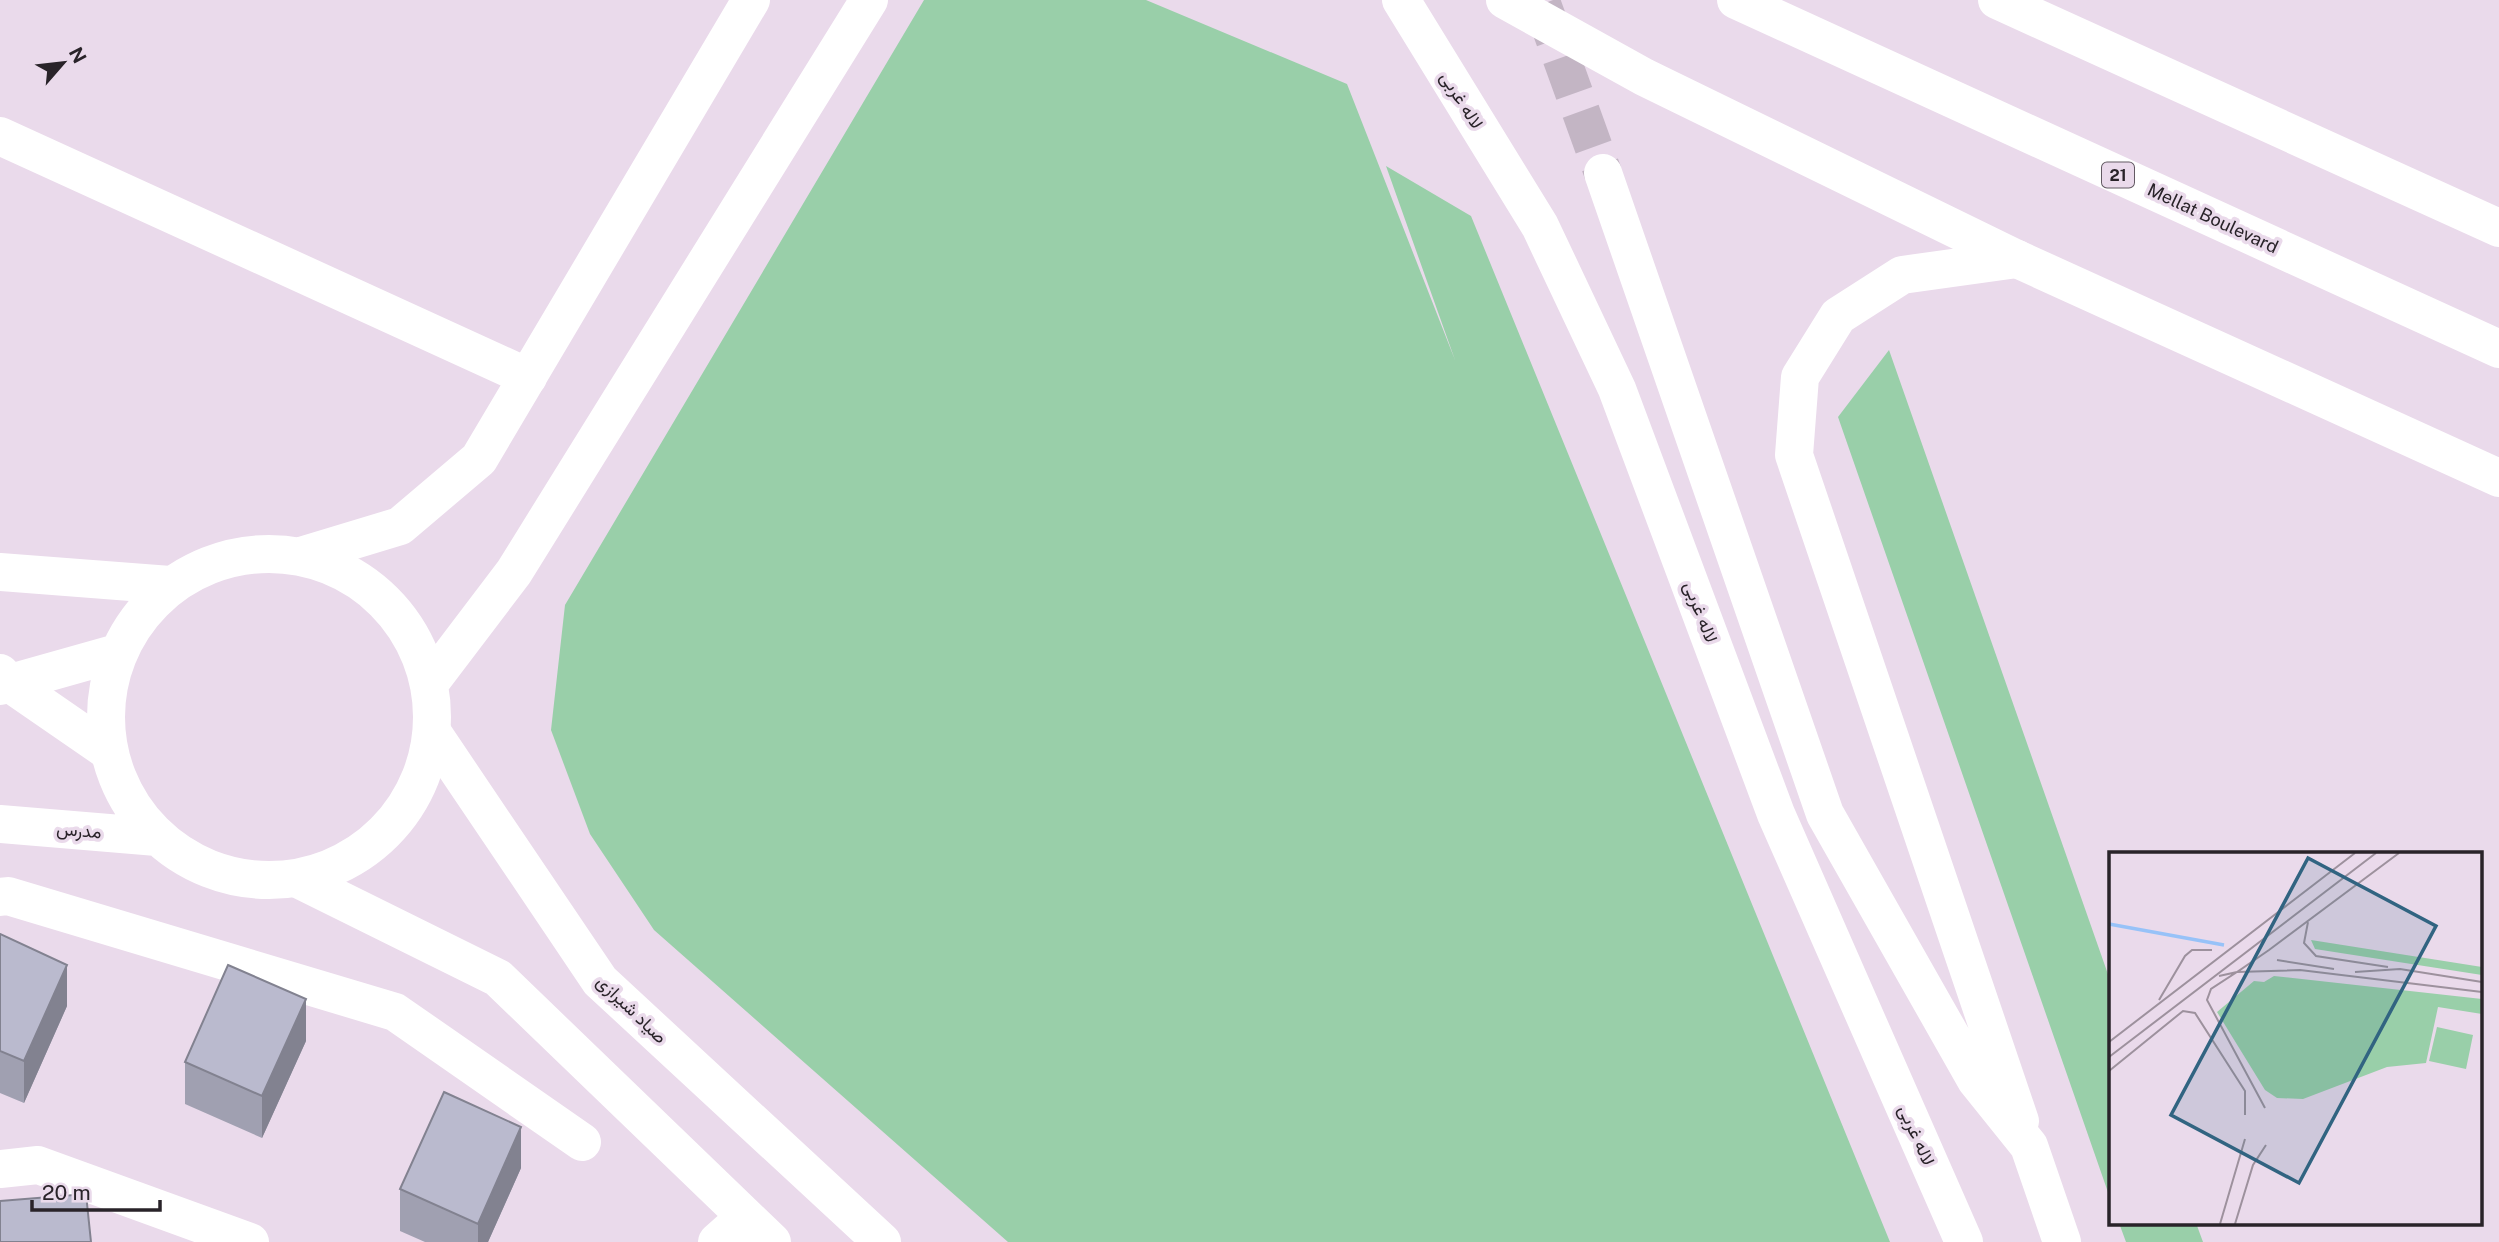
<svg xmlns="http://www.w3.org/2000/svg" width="2499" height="1242" font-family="'Public Sans',Vazirmatn,sans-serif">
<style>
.green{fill:#99cfa9}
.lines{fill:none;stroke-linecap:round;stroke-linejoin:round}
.major-tunnel{stroke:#c3b5c4;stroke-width:38;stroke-dasharray:38 19;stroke-linecap:butt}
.minor{stroke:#fff;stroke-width:38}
.major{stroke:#fff;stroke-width:38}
.highway{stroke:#fff;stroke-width:38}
.wall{fill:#a0a0b1}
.shaded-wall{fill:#828290}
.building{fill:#babace;stroke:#828290;stroke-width:2}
.labels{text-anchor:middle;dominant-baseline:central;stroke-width:7;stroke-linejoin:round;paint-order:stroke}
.shield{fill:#eadaeb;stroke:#635a63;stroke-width:2}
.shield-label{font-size:16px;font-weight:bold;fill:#292329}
.street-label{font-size:18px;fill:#292329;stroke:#eadaeb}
.inset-river{fill:none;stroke:#97c2f8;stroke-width:3.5}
.inset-road{fill:none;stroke:#9d919d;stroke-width:2}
.view{fill:#316481;fill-opacity:0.15;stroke:#316481;stroke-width:3.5}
.inset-edge{fill:none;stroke:#292329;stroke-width:3.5}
</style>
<rect width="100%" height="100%" fill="#eadaeb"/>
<!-- green -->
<path class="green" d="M924,0H1146L1347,84L1455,360L1386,166L1471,216L1890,1242H1008L654,930L590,834L551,730L565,605Z
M1889,350L2110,980V1198L1838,417Z
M2119,1223H2196L2203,1242H2126Z"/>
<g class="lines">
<!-- major-tunnel -->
<path class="major-tunnel" d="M1542,4L1603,173"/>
<!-- minor -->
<path class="minor" d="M0,136L528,377
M0,572L170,585
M0,673L11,684L108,751
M432,732L600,981L882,1242
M298,879L498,978L772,1242
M0,897L8,896L395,1012L582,1142
M0,1169L38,1165L250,1242
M717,1242L744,1218"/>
<!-- major -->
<path class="major" d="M1401,0L1540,226L1617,389L1776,814L1964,1242
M1603,173L1825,814L1976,1080L2029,1146L2062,1242
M2017,259L1902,275L1838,316L1800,377L1794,455L2020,1121
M106 717a163 163 0 1 1 326 0a163 163 0 1 1-326 0Z
M301,556L400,526L479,459L751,0
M429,684L514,572L869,0
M0,686L117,653
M0,824L157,837"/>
<!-- highway -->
<path class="highway" d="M1505,0L1644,77L2017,259L2499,478
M1736,0L2499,349
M1997,0L2499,228"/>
</g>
<!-- wall -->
<path class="wall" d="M0,934L67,1006L24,1103L0,1093Z
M306,1041L262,1138L185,1104V1062Z
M521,1168L488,1242H425L400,1231V1189Z"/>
<!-- shaded-wall -->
<path class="shaded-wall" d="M67,965V1006L24,1103V1061Z
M306,999V1041L262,1138V1096Z
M521,1127V1168L488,1242H478V1224Z"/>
<!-- building -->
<path class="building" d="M0,934L67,965L24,1061L0,1051Z
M228,965L306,999L262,1096L185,1062Z
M444,1092L521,1127L478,1224L400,1189Z
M86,1194L91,1242H0V1201Z"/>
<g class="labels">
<!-- shield labels -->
<rect class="shield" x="2102" y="162.5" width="32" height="25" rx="5"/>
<g class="shield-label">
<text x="2118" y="175">21</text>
</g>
<!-- street labels -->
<g class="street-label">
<text transform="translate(1462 100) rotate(58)">لاله غربی</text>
<text transform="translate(2213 218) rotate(25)">Mellat Boulevard</text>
<text transform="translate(1701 612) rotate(69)">لاله غربی</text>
<text transform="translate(79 830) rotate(5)">مدرس</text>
<text transform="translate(632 1009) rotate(44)">صیاد شیرازی</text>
<text transform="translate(1917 1135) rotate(66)">لاله غربی</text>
</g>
</g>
<!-- overview -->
<g transform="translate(2109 852)">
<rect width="373" height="373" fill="#eadaeb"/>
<path d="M202,88L373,115V123L206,97ZM165,124L373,147V162L329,155L317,211L278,215L194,247L168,246L156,238L108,160L145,129L155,130ZM328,175L364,183L357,217L320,209Z" fill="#99cfa9"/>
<path class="inset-river" d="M0,72L115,93"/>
<path class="inset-road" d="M199,70L195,91L207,104L279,115M168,108L225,117M246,120L291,117L373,130M110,124L128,120L160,98L290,1M50,148L76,104L83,98H103M0,190L246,1M0,205L267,1M0,219L74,159L86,161L136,239V263M156,256L98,148L102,137L128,120L191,118L373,140M111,372L136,287M126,372L144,313L157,293"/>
<path class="view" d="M199,6L327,74L190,331L62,263Z"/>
<rect width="373" height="373" class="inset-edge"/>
</g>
<!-- north arrow -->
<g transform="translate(63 63) rotate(62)" stroke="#eadaeb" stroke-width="5" paint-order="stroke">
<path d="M0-5L12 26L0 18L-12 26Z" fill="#292329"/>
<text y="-10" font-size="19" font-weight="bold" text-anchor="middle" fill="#292329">N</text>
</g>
<!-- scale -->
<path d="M32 1200v10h128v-10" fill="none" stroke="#292329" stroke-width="3.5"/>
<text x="42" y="1200" font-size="21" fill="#292329" stroke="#eadaeb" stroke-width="5" paint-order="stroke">20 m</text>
</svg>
